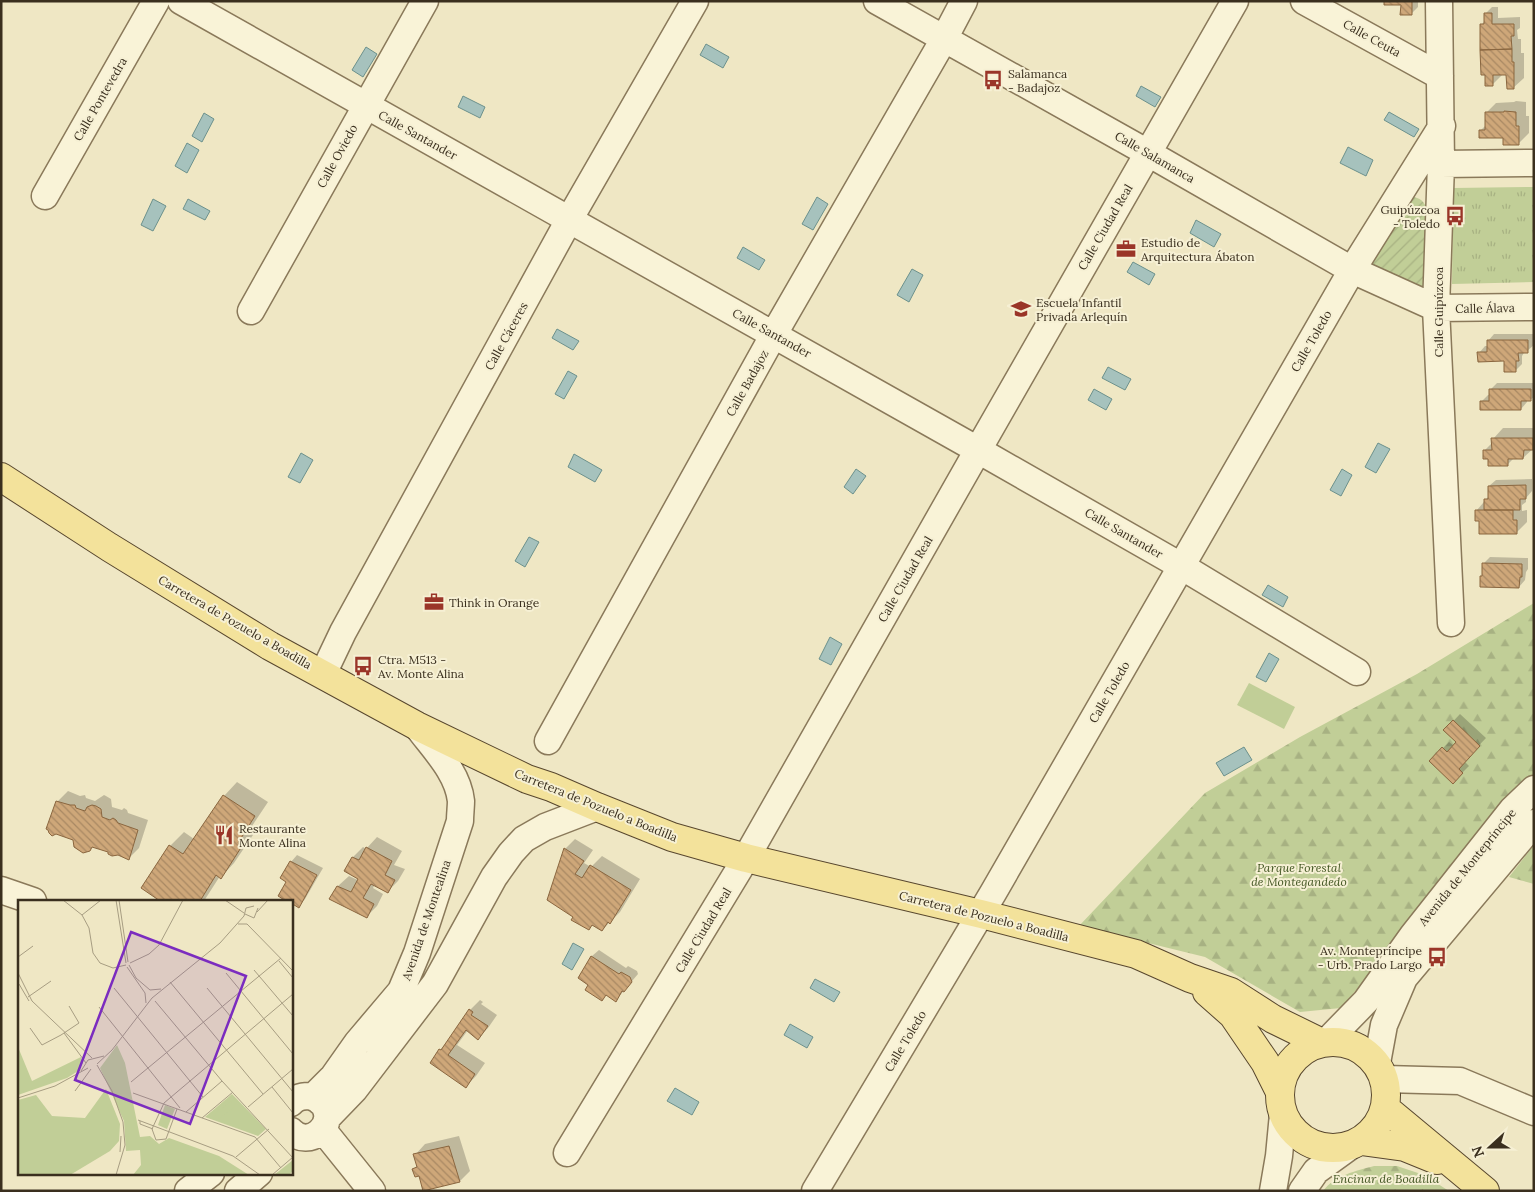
<svg xmlns="http://www.w3.org/2000/svg" width="1535" height="1192" font-family="Lora,serif">
<style>
.grass{fill:url(#grass-tufts)}
.forest{fill:url(#forest-firs)}
.garden{fill:url(#garden-furrows)}
.pitch{fill:#c1ce97}
.water{fill:#a6c2bd;stroke:#6c918c}
.shadow{fill:#0003}
.building{fill:url(#building-back-hatch);stroke:#8a663f}
.lines{fill:none;stroke-linecap:round;stroke-linejoin:round}
.minor-casing{stroke:#8a795a;stroke-width:29}
.major-casing{stroke:#58472e;stroke-width:30}
.minor{stroke:#f9f3d7;stroke-width:26}
.major{stroke:#f3e29b;stroke-width:28}
.labels{text-anchor:middle;dominant-baseline:central;stroke-width:4;stroke-linejoin:round;paint-order:stroke}
.street-label{font-size:12px;fill:#3a2f1e;stroke:#f6f0d4}
.poi-label{font-size:12px;fill:#3a2f1e;stroke:#f6f0d4;text-anchor:start}
.park-label{font-size:12px;font-style:italic;fill:#445724;stroke:#f6f0d4}
.inset-road{fill:none;stroke:#a79d82;stroke-width:1}
.view{fill:#7b2cbf;fill-opacity:0.15;stroke:#7b2cbf;stroke-width:2.5}
.inset-edge{fill:none;stroke:#3a2f1e;stroke-width:2.5}
</style>
<defs>
<pattern id="grass-tufts" width="24" height="20" patternUnits="userSpaceOnUse" patternTransform="scale(1.25)"><rect width="24" height="20" fill="#c1ce97"/><path d="M3 7l-1-3M5 7V3M7 7l1-3M15 17l-1-3M17 17v-4M19 17l1-3" fill="none" stroke="#a7b182"/></pattern>
<pattern id="forest-firs" width="22" height="20" patternUnits="userSpaceOnUse" patternTransform="scale(1.25)"><rect width="22" height="20" fill="#c1ce97"/><path d="M5 1l3.5 6h-7zM16 11l3.5 6h-7z" fill="#a7b182"/></pattern>
<pattern id="garden-furrows" width="10" height="10" patternUnits="userSpaceOnUse" patternTransform="scale(1.25)"><rect width="10" height="10" fill="#c1ce97"/><path d="M-1 1l2-2M0 10L10 0M9 11l2-2" fill="none" stroke="#a7b182"/></pattern>
<pattern id="building-back-hatch" width="6" height="6" patternUnits="userSpaceOnUse" patternTransform="scale(1.25)"><rect width="6" height="6" fill="#cea779"/><path d="M-1 5l2 2M0 0l6 6M5-1l2 2" fill="none" stroke="#a88863"/></pattern>
</defs>
<rect width="100%" height="100%" fill="#efe7c4"/>
<!-- grass -->
<path class="grass" d="M1534,187V282L1452,284L1453,188Z"/>
<!-- forest -->
<path class="forest" d="M1534,603V779L1341,1008L1300,1012L1205,957L1079,926L1205,793L1300,737L1417,674Z
M1534,845V884L1509,877Z
M1374,1166H1397L1424,1175L1449,1191H1323C1335,1175 1356,1171 1374,1166Z"/>
<!-- garden -->
<path class="garden" d="M1414,197C1423,199 1425,204 1428,212L1424,290L1369,266L1407,205Z"/>
<!-- pitch -->
<path class="pitch" d="M1249,683L1295,707L1284,729L1237,705Z"/>
<!-- water -->
<path class="water" d="M706,44L729,57L723,68L700,55Z
M366,47L377,54L363,77L352,70Z
M1141,86L1161,97L1155,107L1136,96Z
M463,96L485,107L480,118L458,107Z
M1389,112L1419,129L1414,137L1384,120Z
M204,113L214,119L202,142L192,136Z
M187,143L199,150L187,173L175,166Z
M1348,147L1373,160L1366,176L1340,163Z
M817,197L828,204L813,230L802,224Z
M153,199L166,206L153,231L141,225Z
M188,199L210,211L205,220L183,209Z
M1196,220L1221,234L1214,247L1190,233Z
M743,247L765,260L759,270L737,258Z
M1133,262L1155,274L1149,285L1127,272Z
M912,269L923,275L909,302L897,295Z
M557,329L579,341L573,350L552,338Z
M1108,367L1131,379L1125,390L1102,378Z
M568,371L577,376L564,399L555,394Z
M1094,389L1112,399L1106,410L1088,400Z
M1378,443L1390,449L1376,473L1365,467Z
M301,453L313,460L300,483L288,477Z
M574,454L602,470L595,482L568,467Z
M856,469L866,476L853,494L844,487Z
M1342,469L1352,475L1341,496L1330,490Z
M529,537L539,542L525,567L515,561Z
M1268,585L1288,597L1283,607L1262,595Z
M830,637L842,644L831,665L819,659Z
M1269,653L1279,659L1266,682L1256,677Z
M1244,747L1252,760L1224,776L1216,763Z
M573,943L584,949L572,970L562,964Z
M815,979L840,992L834,1002L810,988Z
M790,1024L813,1037L807,1048L784,1035Z
M675,1088L699,1102L692,1115L667,1101Z"/>
<!-- shadow -->
<path class="shadow" d="M1385,1H1418V7L1411,14L1402,4Z
M1492,7H1498V18L1520,17V28L1517,30L1518,39H1521V53H1524V78L1513,88L1508,73L1503,74L1493,84L1481,25L1485,21V14Z
M1516,101L1526,102V116H1529V133L1519,143L1504,136L1480,131L1486,125V113L1496,103L1514,102Z
M1494,334H1534V345L1527,351H1525L1522,356V364L1515,371L1505,360L1479,353L1485,346H1488V341Z
M1497,383H1534V397L1530,400H1527V402L1521,409L1481,402L1488,395H1490V390Z
M1503,428H1534V448L1523,458H1514L1507,465L1489,458L1485,450L1493,442V439Z
M1532,479V491L1526,498V502L1522,505V511L1527,510V522L1517,532L1480,519L1477,510L1489,496V486L1496,480Z
M1490,557L1528,558V569L1526,572L1525,580L1519,587L1483,575L1484,563Z
M1460,714L1486,738L1464,761L1469,766L1453,782L1443,748L1449,742L1454,746L1458,742L1445,730Z
M237,782L268,802L250,829L255,832L234,863L221,877L220,876L204,901H163L142,887L170,846L184,832L194,839L224,796Z
M68,791L80,796L85,795L86,798L95,801L104,795L106,796L111,799L112,807L122,810L124,808L127,810L128,813L148,820L139,848L129,858L75,839L57,802Z
M377,837L402,851L394,865L405,869L398,881L388,891L375,884L373,888L383,894L377,906L367,916L331,899L338,886L349,876L362,882L353,857L363,847L366,849Z
M575,839L593,850L584,863L591,867L602,856L640,879L620,912L602,930L575,916L565,849Z
M297,855L323,868L305,899L299,906L288,881L291,862Z
M599,950L626,968L628,966L637,971L638,974L616,1000L607,994L602,999L590,984L579,978L592,956Z
M480,1000L483,1002L481,1004L497,1015L488,1028L478,1038L468,1030L457,1045L485,1063L476,1076L466,1086L440,1050L450,1039L470,1010Z
M459,1136L470,1171L460,1181L420,1175L414,1170L417,1166L415,1155L425,1144Z"/>
<!-- building -->
<path class="building" d="M1384,1H1412V15H1400L1401,5H1384Z
M1484,13H1492V24H1514V36H1511L1512,49L1480,50V24H1484Z
M1512,49V62H1514V89H1507L1506,75H1493V86H1485V75H1481L1480,50Z
M1504,111L1516,112V126H1519V145H1503V138H1479V130H1485V112H1504Z
M1487,340H1528V353H1518L1519,361H1516V372H1504V361L1478,362L1477,352H1487Z
M1489,389H1531V401H1521V410H1480V401H1489Z
M1491,438H1533V450H1524L1523,459H1508V466H1488V459H1483V450H1492Z
M1526,485V499H1520V510H1484V499H1488V486Z
M1475,510H1513V520H1517V534H1479V521H1475Z
M1482,563L1522,564V577H1520L1519,588L1480,587V576H1482Z
M1453,720L1480,746L1459,769L1463,773L1453,784L1429,761L1442,747L1447,752L1456,742L1443,730Z
M223,795L255,816L238,843L242,846L221,879L216,875L200,901H160L141,888L169,845L183,854Z
M56,801L70,805H75L76,808L85,811L87,807L92,805L96,806L101,809L102,817L110,820L113,818L116,820L118,823L138,830L129,860L118,855L112,856L108,854V852L92,847L90,851L83,853L74,847L73,840L56,834L52,836L49,833L48,830L46,829Z
M366,847L392,861L385,875L395,880L388,893L371,884L363,898L374,904L367,918L329,899L337,886L351,892L358,879L344,871L352,857L359,860Z
M564,848L584,861L575,874L582,878L590,865L631,890L610,924L608,922L602,931L592,925L589,930L571,920L573,917L547,900Z
M290,861L317,875L299,908L291,903V901H286L278,896L286,882L280,878Z
M591,956L619,974L621,972L630,977L632,982L624,992L622,991L616,1002L606,995L602,1001L585,990L588,985L578,978Z
M469,1009L473,1012L471,1015L488,1026L478,1040L466,1030L448,1055L475,1074L466,1088L430,1063L439,1049L441,1050Z
M449,1146L460,1182L423,1191L419,1176L415,1177L412,1169L417,1167L413,1154Z"/>
<g class="lines">
<defs>
<path id="minor" d="M181,1L978,450L1181,566L1357,672
M877,1L1148,153L1352,270L1436,308L1534,307
M1304,1L1440,76
M1439,1L1441,164L1436,308L1451,623
M1441,164L1534,163
M45,196L156,1
M251,311L425,1
M323,674L343,632L569,220L695,1
M548,741L774,334L944,39L964,1
M1,890L33,901
M1327,1041L1366,1001L1413,935L1512,810L1534,789
M1377,1063L1384,1025L1404,978L1534,823
M1385,1079L1460,1081L1534,1112
M313,1097L333,1077L357,1043L401,991L417,953L460,821C460,814 461,807 461,801C458,772 433,748 417,726
M291,1103C296,1097 302,1096 309,1096C315,1097 319,1100 323,1104C338,1124 309,1150 291,1131
M327,1118L354,1090L435,984L494,877L511,853L524,839L545,827L597,807
M323,1130L372,1191
M567,1153L746,858L978,450L1235,1
M188,1191L211,1173
M238,1191L259,1173
M815,1191L993,893L1352,270L1442,126
M1273,1191L1279,1156L1283,1114
M1302,1191L1316,1171L1352,1145"/>
<path id="major" d="M1,477L109,547L270,646L417,726L527,779L551,787L597,807L672,837L746,858L981,914L1136,954L1190,978L1231,992L1273,1019L1320,1042
M1207,992L1233,1015L1265,1062L1279,1090
M1280 1095a53 53 0 1 1 106 0a53 53 0 1 1-106 0Z
M1385,1108L1485,1191
M1361,1141L1405,1147L1437,1160"/>
</defs>
<!-- minor casing -->
<use href="#minor" class="minor-casing"/>
<!-- major casing -->
<use href="#major" class="major-casing"/>
<!-- minor -->
<use href="#minor" class="minor"/>
<!-- major -->
<use href="#major" class="major"/>
</g>
<!-- icons -->
<defs>
<symbol id="bus-bare" viewBox="-9 -9 18 18"><path d="M-5-6H5V4H4V6H2V4H-2V6H-4V4H-5ZM-3.5-4V0h7V-4ZM-3.5 1.2v1.5H-2V1.2ZM2 1.2v1.5H3.5V1.2Z" fill="#9a3528" stroke="#f6f0d4" stroke-width="2.5" paint-order="stroke"/></symbol>
<symbol id="office-bare" viewBox="-9 -9 18 18"><path d="M-6-3h4V-5.5h4V-3h4V5H-6ZM-1-4.5V-3h2v-1.5ZM-6 0V1H6V0Z" fill="#9a3528" stroke="#f6f0d4" stroke-width="2.5" paint-order="stroke"/></symbol>
<symbol id="school-bare" viewBox="-9 -9 18 18"><path d="M0-5L7-2L0 1L-7-2ZM-4 1L0 2.5L4 1V4Q0 6-4 4Z" fill="#9a3528" stroke="#f6f0d4" stroke-width="2.5" paint-order="stroke"/></symbol>
<symbol id="restaurant-bare" viewBox="-9 -9 18 18"><path d="M-5-6h1v4h1v-4h1v4h1v-4h1v5L-1.5 .5V6h-2V.5L-5-1ZM5-6V6H3V1.5H1.5Q1.5-4 5-6Z" fill="#9a3528" stroke="#f6f0d4" stroke-width="2.5" paint-order="stroke"/></symbol>
</defs>
<g fill-rule="evenodd">
<use href="#bus-bare" x="979" y="66" width="28" height="28"/>
<use href="#bus-bare" x="1441" y="202" width="28" height="28"/>
<use href="#office-bare" x="1112" y="235" width="28" height="28"/>
<use href="#school-bare" x="1007" y="295" width="28" height="28"/>
<use href="#office-bare" x="420" y="588" width="28" height="28"/>
<use href="#bus-bare" x="349" y="652" width="28" height="28"/>
<use href="#restaurant-bare" x="210" y="821" width="28" height="28"/>
<use href="#bus-bare" x="1423" y="943" width="28" height="28"/>
</g>
<g class="labels">
<!-- street labels -->
<g class="street-label">
<text transform="translate(1372 38) rotate(29)">Calle Ceuta</text>
<text transform="translate(100 99) rotate(-60)">Calle Pontevedra</text>
<text transform="translate(418 135) rotate(29)">Calle Santander</text>
<text transform="translate(337 156) rotate(-61)">Calle Oviedo</text>
<text transform="translate(1155 157) rotate(30)">Calle Salamanca</text>
<text transform="translate(1105 227) rotate(-60)">Calle Ciudad Real</text>
<text transform="translate(1485 308) rotate(-1)">Calle Álava</text>
<text transform="translate(1438 312) rotate(-90)">Calle Guipúzcoa</text>
<text transform="translate(772 333) rotate(29)">Calle Santander</text>
<text transform="translate(506 336) rotate(-61)">Calle Cáceres</text>
<text transform="translate(1311 341) rotate(-60)">Calle Toledo</text>
<text transform="translate(747 383) rotate(-61)">Calle Badajoz</text>
<text transform="translate(1124 533) rotate(30)">Calle Santander</text>
<text transform="translate(905 579) rotate(-60)">Calle Ciudad Real</text>
<text transform="translate(235 622) rotate(30)">Carretera de Pozuelo a Boadilla</text>
<text transform="translate(1109 692) rotate(-60)">Calle Toledo</text>
<text transform="translate(596 805) rotate(22)">Carretera de Pozuelo a Boadilla</text>
<text transform="translate(1467 867) rotate(-51)">Avenida de Montepríncipe</text>
<text transform="translate(984 916) rotate(14)">Carretera de Pozuelo a Boadilla</text>
<text transform="translate(426 920) rotate(-71)">Avenida de Montealina</text>
<text transform="translate(703 930) rotate(-59)">Calle Ciudad Real</text>
<text transform="translate(905 1041) rotate(-59)">Calle Toledo</text>
</g>
<!-- poi labels -->
<g class="poi-label">
<text x="1008" y="73">Salamanca<tspan x="1008" dy="14">- Badajoz</tspan></text>
<text x="1440" y="209" text-anchor="end">Guipúzcoa<tspan x="1440" dy="14">- Toledo</tspan></text>
<text x="1141" y="242">Estudio de<tspan x="1141" dy="14">Arquitectura Ábaton</tspan></text>
<text x="1036" y="302">Escuela Infantil<tspan x="1036" dy="14">Privada Arlequín</tspan></text>
<text x="449" y="602">Think in Orange</text>
<text x="378" y="659">Ctra. M513 -<tspan x="378" dy="14">Av. Monte Alina</tspan></text>
<text x="239" y="828">Restaurante<tspan x="239" dy="14">Monte Alina</tspan></text>
<text x="1422" y="950" text-anchor="end">Av. Montepríncipe<tspan x="1422" dy="14">- Urb. Prado Largo</tspan></text>
</g>
<!-- park labels -->
<g class="park-label">
<text x="1299" y="867">Parque Forestal<tspan x="1299" dy="14">de Montegandedo</tspan></text>
<text x="1386" y="1178">Encinar de Boadilla</text>
</g>
</g>
<!-- overview -->
<g transform="translate(18 900)">
<rect width="275" height="275" fill="#efe7c4"/>
<path d="M147,205L157,209L149,229L140,225Z" fill="#c1ce97"/>
<path d="M99,145L107,163L122,237L132,236L141,244L151,238L201,256L231,275H115L123,265L122,250L108,251L106,221L82,168ZM0,147L14,181L63,157L65,163L60,171L49,178L0,195ZM88,189L102,224L101,241L92,251L52,275H0V200L18,195L34,216L67,218Z" fill="#c1ce97"/>
<path d="M214,194L248,229L240,236L187,217ZM275,260V271L271,275H256Z" fill="#c1ce97"/>
<path d="M213,201L217,206L201,219L197,214Z" fill="#c1ce97"/>
<path class="inset-road" d="M45,0L64,15L71,28L75,53L82,63L95,68L108,65M98,0L108,63M101,0L110,62M207,0L226,13M239,12L250,0M227,14L236,18L240,8M64,15L83,0M220,24H229L275,71M0,57L15,46M261,61L275,78M112,63L131,54L141,45L165,0M111,65L118,78L132,90L143,89M109,67L127,93L128,103M236,70L275,116M0,73L14,101L74,158M208,73L275,154M152,82L245,194M1,84L11,101M96,88L185,197M189,88L275,192M10,97L33,81M137,101L204,181L275,258M81,107L162,208M12,128L24,145L43,135L61,123L51,106M46,133L68,163M79,164L94,150L134,98L202,43L226,16L228,8L236,6M79,165L94,191L105,222L107,245L98,275M63,171L70,160L86,156M113,182L263,58M254,187L275,213M57,191L73,169M115,193L237,237L263,268M0,198L37,186L70,168M230,207L275,169M159,209L148,239L138,240L134,229L146,203L275,94M168,212L204,181M184,218L215,192M120,220L215,256L242,275M122,221V224L135,229M102,252L103,236M218,257L251,229M254,275L275,257"/>
<path class="view" d="M113,32L228,76L172,224L57,180Z"/>
<rect width="275" height="275" class="inset-edge"/>
</g>
<!-- border -->
<rect width="1535" height="1192" fill="none" stroke="#3a2f1e" stroke-width="5"/>
<!-- north arrow -->
<g transform="translate(1490 1147) rotate(249)" stroke="#f6f0d4" stroke-width="4" paint-order="stroke">
<path d="M0-4L9 19L0 12L-9 19Z" fill="#3a2f1e"/>
<text y="-8" font-size="14" font-weight="bold" text-anchor="middle" fill="#3a2f1e">N</text>
</g>
</svg>
